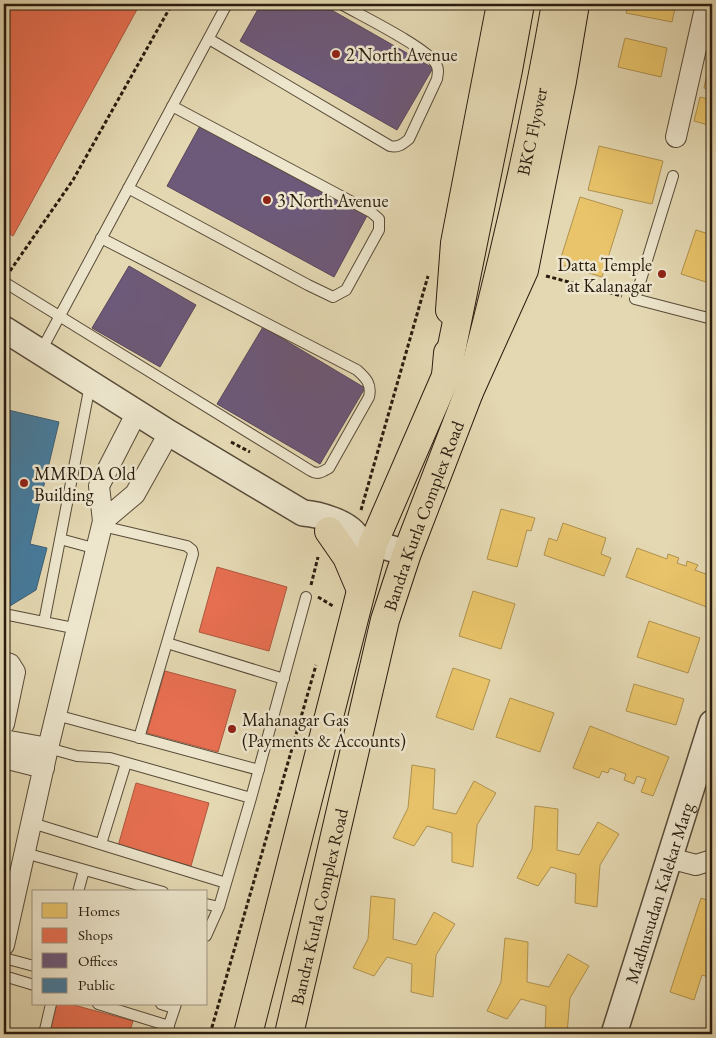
<svg xmlns="http://www.w3.org/2000/svg" width="716" height="1038" font-family="'EB Garamond',serif">
<style>
.homes{fill:#e9c46a;stroke:#af924f}
.shops{fill:#e76f51;stroke:#ae563d}
.offices{fill:#6d597a;stroke:#59475a}
.public{fill:#457b9d;stroke:#3d5e72}
.lines{fill:none;stroke-linecap:round;stroke-linejoin:round}
.service-casing{stroke:#584b38;stroke-width:12}
.minor-casing{stroke:#584b38;stroke-width:22}
.tertiary-casing{stroke:#584b38;stroke-width:28}
.primary-casing{stroke:#291c0f;stroke-width:30}
.motorway-casing{stroke:#291c0f;stroke-width:30}
.path{stroke:#291c0f;stroke-width:3;stroke-dasharray:4 2.5;stroke-linecap:butt}
.service{stroke:#ede6cd;stroke-width:10}
.minor{stroke:#ede6cd;stroke-width:20}
.tertiary{stroke:#ede6cd;stroke-width:25}
.primary{stroke:#e4d8b2;stroke-width:28}
.motorway{stroke:#e4d8b2;stroke-width:28}
.poi-dot{fill:#8f2418;stroke:#ede6cd;stroke-width:2}
.labels{text-anchor:middle;dominant-baseline:central;stroke-width:5;stroke-linejoin:round;paint-order:stroke}
.poi-label{font-size:18px;fill:#291c0f;stroke:#ede6cd;text-anchor:start}
.street-label{font-size:18px;fill:#291c0f;stroke:#ede6cd}
</style>
<rect width="100%" height="100%" fill="#e4d8b2"/>
<filter id="stains"><feTurbulence type="fractalNoise" baseFrequency=".004" numOctaves="4"/><feColorMatrix values="0 0 0 0 .2 0 0 0 0 .09 0 0 0 0 .02 0 0 0 .5 -.17"/></filter>
<radialGradient id="worn" r=".72"><stop offset=".6" stop-color="#630" stop-opacity="0"/><stop offset="1" stop-color="#630" stop-opacity=".3"/></radialGradient>
<!-- homes -->
<path class="homes" d="M628,4H676L672,22L626,13Z
M625,38L667,48L661,77L618,67Z
M709,64L712,65V90L704,88Z
M700,97L712,100V126L694,121Z
M599,146L663,161L652,204L588,190Z
M580,197L623,210L602,277L559,264Z
M712,207V231L706,229Z
M696,230L712,235V284L681,274Z
M501,509L535,518L531,531L527,530L517,567L487,559Z
M563,523L606,538L601,554L611,558L604,576L544,555L549,538L557,541Z
M637,548L667,559L668,554L679,558L677,563L686,566L687,561L698,565L695,570L711,576L712,572V609L626,577Z
M473,591L515,604L501,649L459,636Z
M649,621L700,638L688,673L637,657Z
M453,668L490,680L473,730L436,717Z
M634,684L684,699L676,725L626,711Z
M510,698L554,713L540,752L496,737Z
M590,726L669,757L653,796L641,792L646,779L637,776L634,784L624,780L626,774L610,768L608,773L602,771L599,778L573,768Z
M412,765L435,769L433,809L456,814L474,781L496,793L477,825L473,867L452,862V833L427,826L414,846L393,838L408,808Z
M535,806L558,809L557,850L579,855L598,822L619,834L600,865L597,907L575,903L576,874L551,867L538,886L517,878L532,849Z
M371,896L395,899L393,939L416,945L434,912L455,924L436,955L433,997L411,992L412,964L387,957L374,976L353,968L368,939Z
M701,898L712,902V978L702,975L694,1000L670,992Z
M505,938L528,942L527,982L549,987L568,954L589,966L570,998L567,1034H545L546,1006L521,999L507,1019L487,1011L501,982Z"/>
<!-- shops -->
<path class="shops" d="M4,4H140L13,236L4,230Z
M217,567L287,587L269,651L199,632Z
M165,671L236,690L218,752L147,733Z
M136,783L209,803L191,866L118,846Z
M57,1004H70L133,1021L129,1034H48Z"/>
<!-- offices -->
<path class="offices" d="M261,4H321L433,68L397,130L240,41Z
M201,124L368,214L334,277L167,186Z
M129,266L196,305L160,367L92,328Z
M263,327L365,388L320,464L217,404Z"/>
<!-- public -->
<path class="public" d="M4,409L59,422L30,544L47,548L36,590L5,609Z"/>
<g class="lines">
<defs>
<path id="service" d="M209,39L390,146C398,148 403,144 409,139L437,79C438,73 439,69 436,64C428,48 360,15 341,4
M673,176L635,299L712,319
M128,188L308,285L333,297L346,290L379,230V219L371,212L172,106
M4,282L311,471C318,475 322,472 329,468L369,397C372,384 366,378 357,370L101,238
M41,351L227,4
M102,526L187,546L192,550L193,554L139,738
M60,539L97,549
M4,614L78,629
M44,622L90,385
M167,643L284,679
M56,715L259,770
M48,748L77,756L110,758L251,798
M32,823L226,883
M101,844L126,763
M25,853L163,892
M78,892L84,870
M206,904L219,907
M206,936L219,907L251,798L306,597
M4,958L34,966
M4,976L34,985
M98,1004L169,1026
M161,1004L174,1008
M44,1034L51,1004
M166,1034L176,1004"/>
<path id="minor" d="M676,137L706,4
M103,521L135,494L169,433
M4,662L10,664L15,672L4,724
M4,740L48,748
M4,758L44,768
M669,858L696,865L712,860
M4,945L48,748L103,521L99,486L137,412"/>
<g id="tertiary">
<path d="M4,329L169,433L303,513C318,514 351,523 357,538"/>
<path d="M355,538L407,553"/>
<path id="s1" d="M614,1034L712,723"/>
</g>
<g id="primary">
<path d="M450,310L455,243L501,4"/>
<path d="M329,531L347,557L361,590"/>
<path d="M248,1034L373,544L446,376L448,353"/>
<path id="s2" d="M289,1034L385,620L407,553L469,392L524,270L562,81L575,4"/>
</g>
<g id="motorway">
<path d="M446,376L508,70L520,4"/>
<path id="s3" d="M469,392C503,264 533,135 556,4"/>
</g>
</defs>
<!-- service casing -->
<use href="#service" class="service-casing"/>
<!-- minor casing -->
<use href="#minor" class="minor-casing"/>
<!-- tertiary casing -->
<use href="#tertiary" class="tertiary-casing"/>
<!-- primary casing -->
<use href="#primary" class="primary-casing"/>
<!-- motorway casing -->
<use href="#motorway" class="motorway-casing"/>
<!-- path -->
<path class="path" d="M10,271L73,180L172,4
M546,276L622,296
M231,442L250,452
M361,510L428,276
M311,585L318,557
M318,597L333,606
M210,1034L316,665"/>
<!-- service -->
<use href="#service" class="service"/>
<!-- minor -->
<use href="#minor" class="minor"/>
<!-- tertiary -->
<use href="#tertiary" class="tertiary"/>
<!-- primary -->
<use href="#primary" class="primary"/>
<!-- motorway -->
<use href="#motorway" class="motorway"/>
</g>
<!-- markers -->
<g class="poi-dot">
<circle cx="336" cy="54" r="5"/>
<circle cx="267" cy="200" r="5"/>
<circle cx="662" cy="274" r="5"/>
<circle cx="24" cy="483" r="5"/>
<circle cx="232" cy="729" r="5"/>
</g>
<g class="labels">
<!-- poi labels -->
<g class="poi-label">
<text x="346" y="54">2 North Avenue</text>
<text x="277" y="200">3 North Avenue</text>
<text x="652" y="264" text-anchor="end">Datta Temple<tspan x="652" dy="21">at Kalanagar</tspan></text>
<text x="34" y="473">MMRDA Old<tspan x="34" dy="21">Building</tspan></text>
<text x="242" y="719">Mahanagar Gas<tspan x="242" dy="21">(Payments &amp; Accounts)</tspan></text>
</g>
<!-- street labels -->
<g class="street-label">
<text stroke="none"><textPath href="#s3" startOffset="268">BKC Flyover</textPath></text>
<text stroke="none"><textPath href="#s2" startOffset="536">Bandra Kurla Complex Road</textPath></text>
<text stroke="none"><textPath href="#s1" startOffset="148">Madhusudan Kalekar Marg</textPath></text>
<text stroke="none"><textPath href="#s2" startOffset="131">Bandra Kurla Complex Road</textPath></text>
</g>
</g>
<!-- margin -->
<rect width="716" height="1038" fill="none" stroke="#e4d8b2" stroke-width="20"/>
<rect x="5" y="5" width="706" height="1028" fill="none" stroke="#291c0f" stroke-width="2.5"/>
<rect x="10" y="10" width="696" height="1018" fill="none" stroke="#291c0f"/>
<!-- legend -->
<rect x="32" y="890" width="175" height="115" fill="#ede6cd" stroke="#9f9581"/>
<rect x="42" y="903" width="25" height="15" fill="#e9c46a" stroke="#9f9581"/>
<text x="78" y="916" font-size="15" fill="#291c0f">Homes</text>
<rect x="42" y="928" width="25" height="15" fill="#e76f51" stroke="#9f9581"/>
<text x="78" y="940" font-size="15" fill="#291c0f">Shops</text>
<rect x="42" y="953" width="25" height="15" fill="#6d597a" stroke="#9f9581"/>
<text x="78" y="966" font-size="15" fill="#291c0f">Offices</text>
<rect x="42" y="978" width="25" height="15" fill="#457b9d" stroke="#9f9581"/>
<text x="78" y="990" font-size="15" fill="#291c0f">Public</text>
<rect width="100%" height="100%" filter="url(#stains)"/>
<rect width="100%" height="100%" fill="url(#worn)"/>
</svg>
